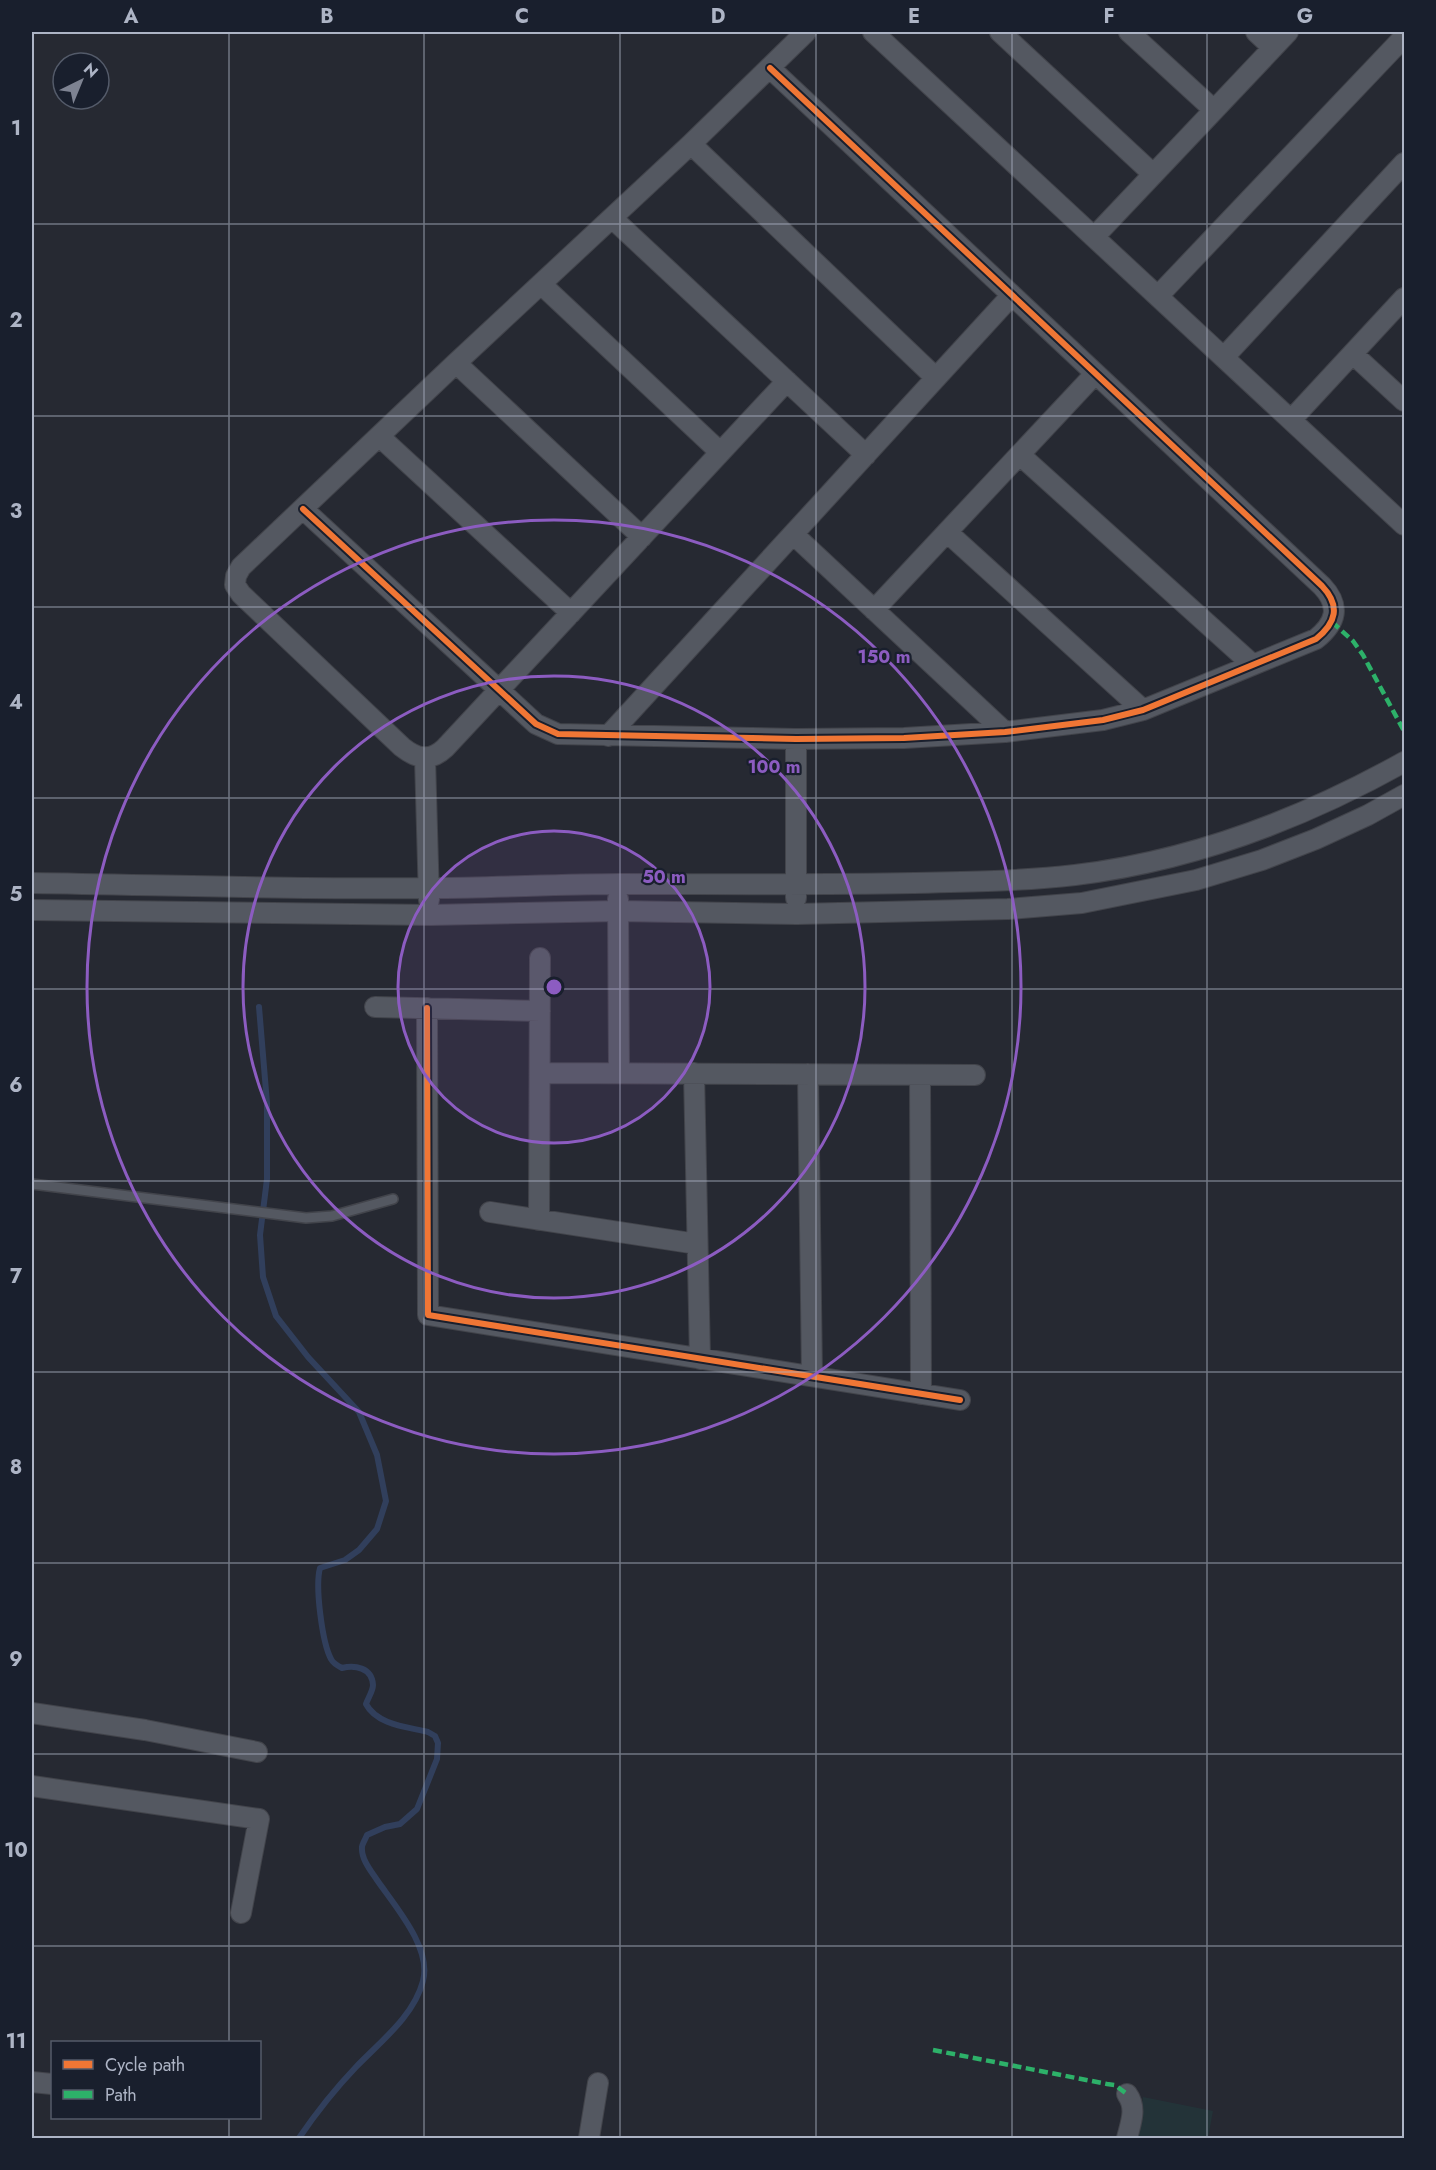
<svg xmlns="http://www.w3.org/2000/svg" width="1436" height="2170" font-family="Jost,sans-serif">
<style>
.green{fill:#233338}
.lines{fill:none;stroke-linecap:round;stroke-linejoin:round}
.stream{stroke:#313f5c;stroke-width:6}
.lane-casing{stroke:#42444b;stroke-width:12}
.street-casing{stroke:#42444b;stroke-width:22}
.lane{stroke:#545861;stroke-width:9}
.street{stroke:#545861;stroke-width:20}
.quiet{stroke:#2db169;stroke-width:4.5;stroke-dasharray:9 4.5;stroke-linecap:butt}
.cycleway-casing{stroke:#191f2d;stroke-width:10}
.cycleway{stroke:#f07635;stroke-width:6}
.grid{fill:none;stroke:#adb4c5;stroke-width:1.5;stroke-opacity:0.55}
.ring{fill:none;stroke:#8c5cc1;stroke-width:3}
.centre{fill:#8c5cc1;stroke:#191f2d;stroke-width:3}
.ring-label{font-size:18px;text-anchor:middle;font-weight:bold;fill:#8c5cc1;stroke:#191f2d;stroke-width:4.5;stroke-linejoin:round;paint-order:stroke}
.neatline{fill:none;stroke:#adb4c5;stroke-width:2}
.grid-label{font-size:20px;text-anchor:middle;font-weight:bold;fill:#adb4c5}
</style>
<rect width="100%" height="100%" fill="#262932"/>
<!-- green -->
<path class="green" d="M1143,2097L1213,2111L1208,2138H1135Z"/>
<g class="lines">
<!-- stream -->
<path class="stream" d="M259,1007L267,1103V1179L260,1235L263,1277L276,1316L308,1357L359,1412L377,1455L386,1501L377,1529L359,1550L345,1560L320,1568C315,1586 322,1642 331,1659C333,1663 338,1666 342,1668C354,1665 372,1667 373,1685C373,1691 368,1698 366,1704C377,1725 408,1727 428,1732L435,1736L438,1743L437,1759L417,1809L400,1824L385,1827L367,1835C366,1838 362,1844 362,1847C361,1859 371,1871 377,1880C395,1906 432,1948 423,1981C414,2016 380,2042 356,2067C335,2089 316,2113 299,2138"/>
<defs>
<path id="lane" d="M32,1184L306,1218L332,1216L393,1199"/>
<path id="street" d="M873,32L1404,525
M1000,32L1153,174
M1129,32L1214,110
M1256,32L1273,48
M691,144L936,378
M612,218L866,455
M1094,237L1288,32
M541,284L720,452
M1158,296L1404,37
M1353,354L1404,401
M1224,357L1404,163
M456,363L642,537
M787,381L445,748C430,762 417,759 402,747L241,594L235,585L236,576L241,567L456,363L691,144L806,32
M1291,420L1404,298
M379,436L571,613
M1020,455L1253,665
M303,509L536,724L558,734L796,739L904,738L1005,732L1103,720L1143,710L1316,639C1336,623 1341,606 1322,586L770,68
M947,532L1143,710
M793,534L1005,732
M874,610L1095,374
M608,736L1012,295
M796,739V898
M425,758L429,900
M32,883C165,885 298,890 431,888C494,888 557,884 620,884C718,884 816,885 914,883C968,882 1022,881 1075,875C1192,861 1302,819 1404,762
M618,899L619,1073
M32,910L430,915L618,911L797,914L1008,909L1082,903L1196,880L1262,860L1316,839L1368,815L1404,795
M375,1007L540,1011
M427,1008L428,1315L960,1400
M540,1073L975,1075
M694,1073L700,1359
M808,1074L812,1376
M920,1075L921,1394
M490,1212L697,1244
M539,1220L540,958
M32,1713L145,1730L257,1752
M32,1786L259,1819L241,1913
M32,2082L52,2084
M589,2138L598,2083
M1127,2138C1131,2122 1137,2108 1127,2094"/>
</defs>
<!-- lane casing -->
<use href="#lane" class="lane-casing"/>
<!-- street casing -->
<use href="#street" class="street-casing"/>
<!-- lane -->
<use href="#lane" class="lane"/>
<!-- street -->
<use href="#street" class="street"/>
<!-- quiet -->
<path class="quiet" d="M1332,622L1353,641L1363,655L1404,731
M933,2050L1107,2084L1115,2085L1127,2094"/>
<defs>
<path id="cycleway" d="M303,509L536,724L558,734L796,739L904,738L1005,732L1103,720L1143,710L1316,639C1336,623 1341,606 1322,586L770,68
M427,1008L428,1315L960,1400"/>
</defs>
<!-- cycleway casing -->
<use href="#cycleway" class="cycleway-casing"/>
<!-- cycleway -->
<use href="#cycleway" class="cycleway"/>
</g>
<!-- grid -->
<path class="grid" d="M229,32V2042M424,32V2138M620,32V2138M816,32V2138M1012,32V2138M1207,32V2138M32,224H1404M32,416H1404M32,607H1404M32,798H1404M32,989H1404M32,1181H1404M32,1372H1404M32,1563H1404M32,1754H1404M32,1946H1404M229,2118V2138"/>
<!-- distance rings -->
<circle cx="554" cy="987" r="156" fill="#8c5cc1" fill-opacity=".12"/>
<g class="ring">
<circle cx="554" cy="987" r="156"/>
<circle cx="554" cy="987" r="311"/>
<circle cx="554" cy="987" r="467"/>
</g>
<circle cx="554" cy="987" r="9" class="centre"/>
<g class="ring-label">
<text x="884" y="663">150 m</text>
<text x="774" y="773">100 m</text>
<text x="664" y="883">50 m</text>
</g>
<!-- border -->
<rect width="1436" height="2170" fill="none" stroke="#191f2d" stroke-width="66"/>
<!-- legend -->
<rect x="51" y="2041" width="210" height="78" fill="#191f2d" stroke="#545b6a" stroke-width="1.5"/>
<rect x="63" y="2060" width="30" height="9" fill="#f07635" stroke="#545b6a" stroke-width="1.5"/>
<text x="105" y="2071" font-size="18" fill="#adb4c5">Cycle path</text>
<rect x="63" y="2090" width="30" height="9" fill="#2db169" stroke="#545b6a" stroke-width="1.5"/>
<text x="105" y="2101" font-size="18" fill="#adb4c5">Path</text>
<!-- north arrow -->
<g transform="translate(81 81) rotate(43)"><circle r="28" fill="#191f2d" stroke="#545b6a" stroke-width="1.5"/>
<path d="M0-4.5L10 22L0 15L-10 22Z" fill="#7e8392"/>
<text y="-9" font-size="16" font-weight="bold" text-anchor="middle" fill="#adb4c5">N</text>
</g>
<rect x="33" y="33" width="1370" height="2104" class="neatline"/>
<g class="grid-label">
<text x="131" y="23">A</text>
<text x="327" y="23">B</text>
<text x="522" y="23">C</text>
<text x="718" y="23">D</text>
<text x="914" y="23">E</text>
<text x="1109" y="23">F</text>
<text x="1305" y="23">G</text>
<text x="16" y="135">1</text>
<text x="16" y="327">2</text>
<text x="16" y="518">3</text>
<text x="16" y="709">4</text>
<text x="16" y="901">5</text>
<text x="16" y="1092">6</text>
<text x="16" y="1283">7</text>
<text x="16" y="1474">8</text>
<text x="16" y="1666">9</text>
<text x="16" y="1857">10</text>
<text x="16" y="2048">11</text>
</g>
</svg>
